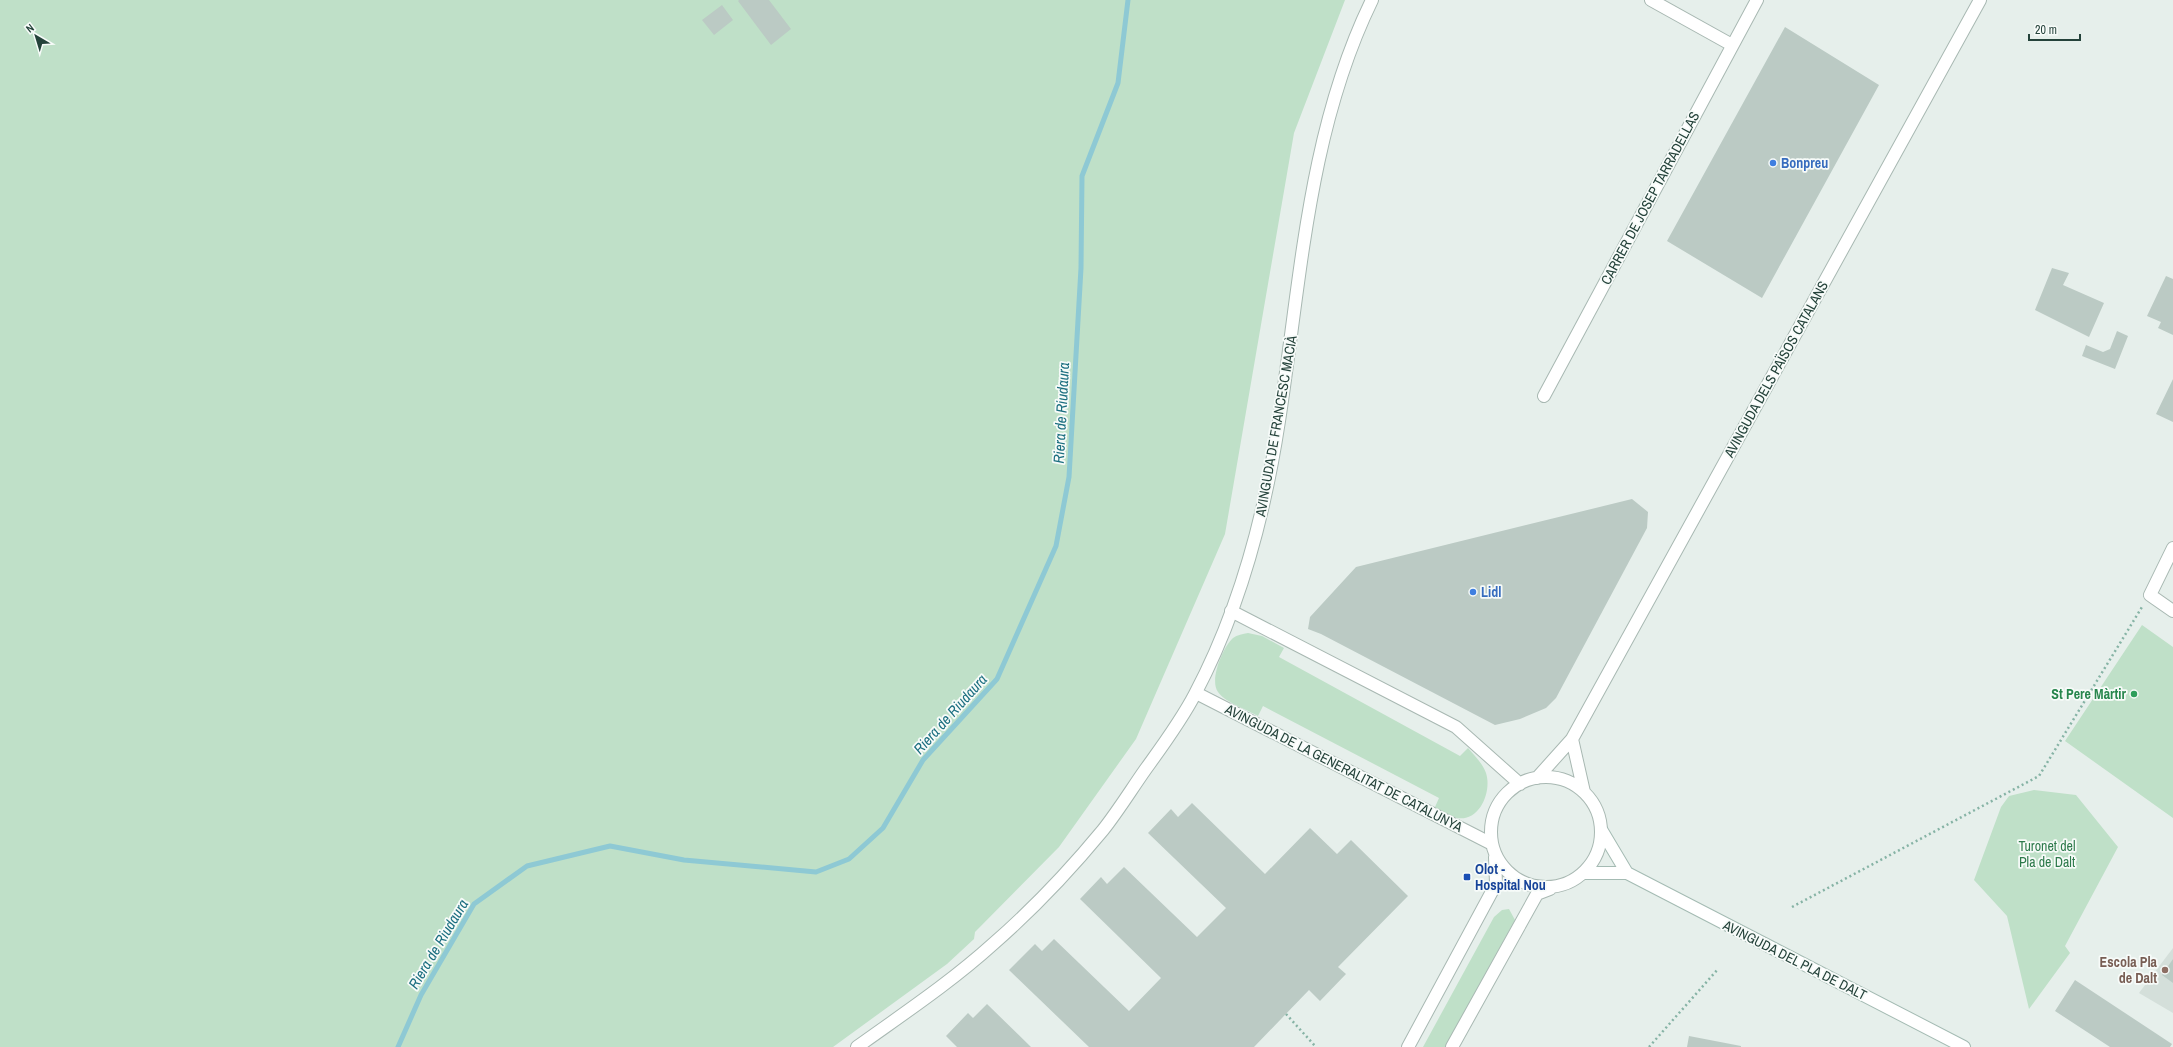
<svg xmlns="http://www.w3.org/2000/svg" width="2173" height="1047" font-family="'Archivo Narrow',sans-serif">
<style>
.built{fill:#d4dfda}
.green{fill:#bfe0c8}
.lines{fill:none;stroke-linecap:round;stroke-linejoin:round}
.stream{stroke:#8ec9d4;stroke-width:5}
.building{fill:#bbcac4}
.street-casing{stroke:#a8b8b2;stroke-width:14}
.secondary-casing{stroke:#a4bbb3;stroke-width:14}
.path{stroke:#86b3a5;stroke-width:2.5;stroke-dasharray:2 3;stroke-linecap:butt}
.street{stroke:#fff;stroke-width:12}
.secondary{stroke:#fff;stroke-width:12}
.shop-dot{fill:#3f7fe0;stroke:#f7fbf9;stroke-width:1.5}
.leisure-dot{fill:#2e9e5b;stroke:#f7fbf9;stroke-width:1.5}
.transit-dot{fill:#1a4fb4;stroke:#f7fbf9;stroke-width:1.5}
.education-dot{fill:#8d6e63;stroke:#f7fbf9;stroke-width:1.5}
.labels{text-anchor:middle;dominant-baseline:central;stroke-width:3.5;stroke-linejoin:round;paint-order:stroke}
.shop-label{font-size:14px;font-weight:bold;fill:#366cbe;stroke:#f7fbf9;text-anchor:start}
.street-label{font-size:14px;fill:#24423a;stroke:#f7fbf9}
.leisure-label{font-size:14px;font-weight:bold;fill:#27864d;stroke:#f7fbf9;text-anchor:end}
.park-label{font-size:14px;fill:#2d7a4b;stroke:#f7fbf9}
.transit-label{font-size:14px;font-weight:bold;fill:#164399;stroke:#f7fbf9;text-anchor:start}
.education-label{font-size:14px;font-weight:bold;fill:#785e54;stroke:#f7fbf9;text-anchor:end}
.water-label{font-size:15px;font-style:italic;fill:#1c6f80;stroke:#f7fbf9}
</style>
<rect width="100%" height="100%" fill="#e6efeb"/>
<!-- built -->
<path class="built" d="M2173,948V1013L2139,993Z"/>
<!-- green -->
<path class="green" d="M0,0H1345L1294,133L1225,534L1136,739L1059,847L975,932L974,939L947,964L833,1047H0Z
M2142,625L2173,647V818L2065,741Z
M1248,633L1262,636L1284,648L1279,657L1460,756L1468,748C1475,756 1483,764 1486,773C1492,791 1480,822 1457,818C1449,816 1442,811 1435,807L1439,798L1263,706L1258,716C1246,709 1226,703 1218,692C1209,680 1223,647 1233,638C1237,635 1243,634 1248,633Z
M2034,790L2076,795L2118,847L2065,946L2070,953L2029,1009L2007,916L1974,880L2001,807L2009,796Z
M1509,909L1515,920L1445,1047H1423L1494,917L1502,910Z"/>
<g class="lines">
<!-- stream -->
<path class="stream" d="M398,1047L421,995L474,904L527,866L610,846L684,860L816,872L849,859L883,828L923,760L997,679L1056,546L1069,477L1081,268L1082,176L1118,83L1128,0"/>
</g>
<!-- building -->
<path class="building" d="M739,0H769L791,29L771,45L738,1Z
M722,5L733,20L714,35L702,20Z
M1785,27L1879,85L1762,298L1667,241Z
M2052,268L2069,273L2063,285L2104,303L2089,337L2035,310Z
M2166,276L2173,279V335L2158,328L2161,322L2147,316Z
M2117,331L2128,336L2115,369L2082,356L2086,345L2103,352L2110,349Z
M2173,379V422L2156,414Z
M1632,499L1648,512L1647,528L1556,698L1546,708L1520,719L1495,725L1321,634L1308,629L1310,617L1356,567Z
M1192,803L1265,874L1310,828L1337,854L1351,840L1408,896L1338,967L1346,974L1320,1001L1309,990L1254,1047H1089L1009,970L1035,944L1042,951L1054,939L1129,1011L1161,978L1080,899L1101,877L1107,884L1124,867L1197,937L1226,908L1148,833L1171,809L1178,817Z
M2173,959V983L2162,975Z
M2075,980L2172,1044L2170,1047H2110L2055,1011Z
M987,1004L1031,1047H957L946,1036L968,1013L973,1018Z
M1689,1036L1741,1046V1047H1687Z"/>
<g class="lines">
<defs>
<path id="street" d="M1651,0L1732,45
M1544,396L1757,0
M2173,548L2150,595L2173,611
M1231,611L1456,727L1520,784
M1196,693L1492,844
M1572,739L1584,792
M1491 832a55 55 0 1 1 110 0a55 55 0 1 1-110 0Z
M1537,778L1572,739L1980,0
M857,1047C903,1014 951,982 993,944C1032,910 1070,870 1103,830C1118,811 1131,790 1145,770C1163,745 1181,721 1195,694C1239,611 1265,513 1279,421C1301,279 1308,131 1372,0
M1408,1047L1496,884L1495,857
M1452,1047L1537,894L1550,889"/>
<path id="secondary" d="M1602,831L1627,873
M1584,873H1627L1964,1047"/>
</defs>
<!-- street casing -->
<use href="#street" class="street-casing"/>
<!-- secondary casing -->
<use href="#secondary" class="secondary-casing"/>
<!-- path -->
<path class="path" d="M1792,907L2039,776L2142,607
M1286,1014L1316,1047
M1649,1047L1718,969"/>
<!-- street -->
<use href="#street" class="street"/>
<!-- secondary -->
<use href="#secondary" class="secondary"/>
</g>
<!-- markers -->
<g class="shop-dot">
<circle cx="1773" cy="163" r="4"/>
<circle cx="1473" cy="592" r="4"/>
</g>
<circle class="leisure-dot" cx="2134" cy="694" r="4"/>
<rect class="transit-dot" x="1463" y="873" width="8" height="8" rx="2"/>
<circle class="education-dot" cx="2165" cy="970" r="4"/>
<g class="labels">
<!-- shop labels -->
<g class="shop-label">
<text x="1781" y="163">Bonpreu</text>
<text x="1481" y="592">Lidl</text>
</g>
<!-- street labels -->
<g class="street-label">
<text transform="translate(1650 198) rotate(-62)">CARRER DE JOSEP TARRADELLAS</text>
<text transform="translate(1776 369) rotate(-61)">AVINGUDA DELS PAÏSOS CATALANS</text>
<text transform="translate(1276 426) rotate(-80)">AVINGUDA DE FRANCESC MACIÀ</text>
<text transform="translate(1344 768) rotate(27)">AVINGUDA DE LA GENERALITAT DE CATALUNYA</text>
<text transform="translate(1795 960) rotate(27)">AVINGUDA DEL PLA DE DALT</text>
</g>
<!-- leisure labels -->
<g class="leisure-label">
<text x="2126" y="694">St Pere Màrtir</text>
</g>
<!-- park labels -->
<g class="park-label">
<text x="2047" y="846">Turonet del<tspan x="2047" dy="16">Pla de Dalt</tspan></text>
</g>
<!-- transit labels -->
<g class="transit-label">
<text x="1475" y="869">Olot -<tspan x="1475" dy="16">Hospital Nou</tspan></text>
</g>
<!-- education labels -->
<g class="education-label">
<text x="2157" y="962">Escola Pla<tspan x="2157" dy="16">de Dalt</tspan></text>
</g>
<!-- water labels -->
<g class="water-label">
<text transform="translate(1061 413) rotate(-87)">Riera de Riudaura</text>
<text transform="translate(950 714) rotate(-48)">Riera de Riudaura</text>
<text transform="translate(438 944) rotate(-59)">Riera de Riudaura</text>
</g>
</g>
<!-- north arrow -->
<g transform="translate(36 36) rotate(322)" stroke="#f7fbf9" stroke-width="3" paint-order="stroke">
<path d="M0-3L7 15L0 10L-7 15Z" fill="#24423a"/>
<text y="-6" font-size="11" font-weight="bold" text-anchor="middle" fill="#24423a">N</text>
</g>
<!-- scale -->
<path d="M2029 34v6h51v-6" fill="none" stroke="#24423a" stroke-width="2"/>
<text x="2035" y="34" font-size="12" fill="#24423a" stroke="#f7fbf9" stroke-width="3" paint-order="stroke">20 m</text>
</svg>
